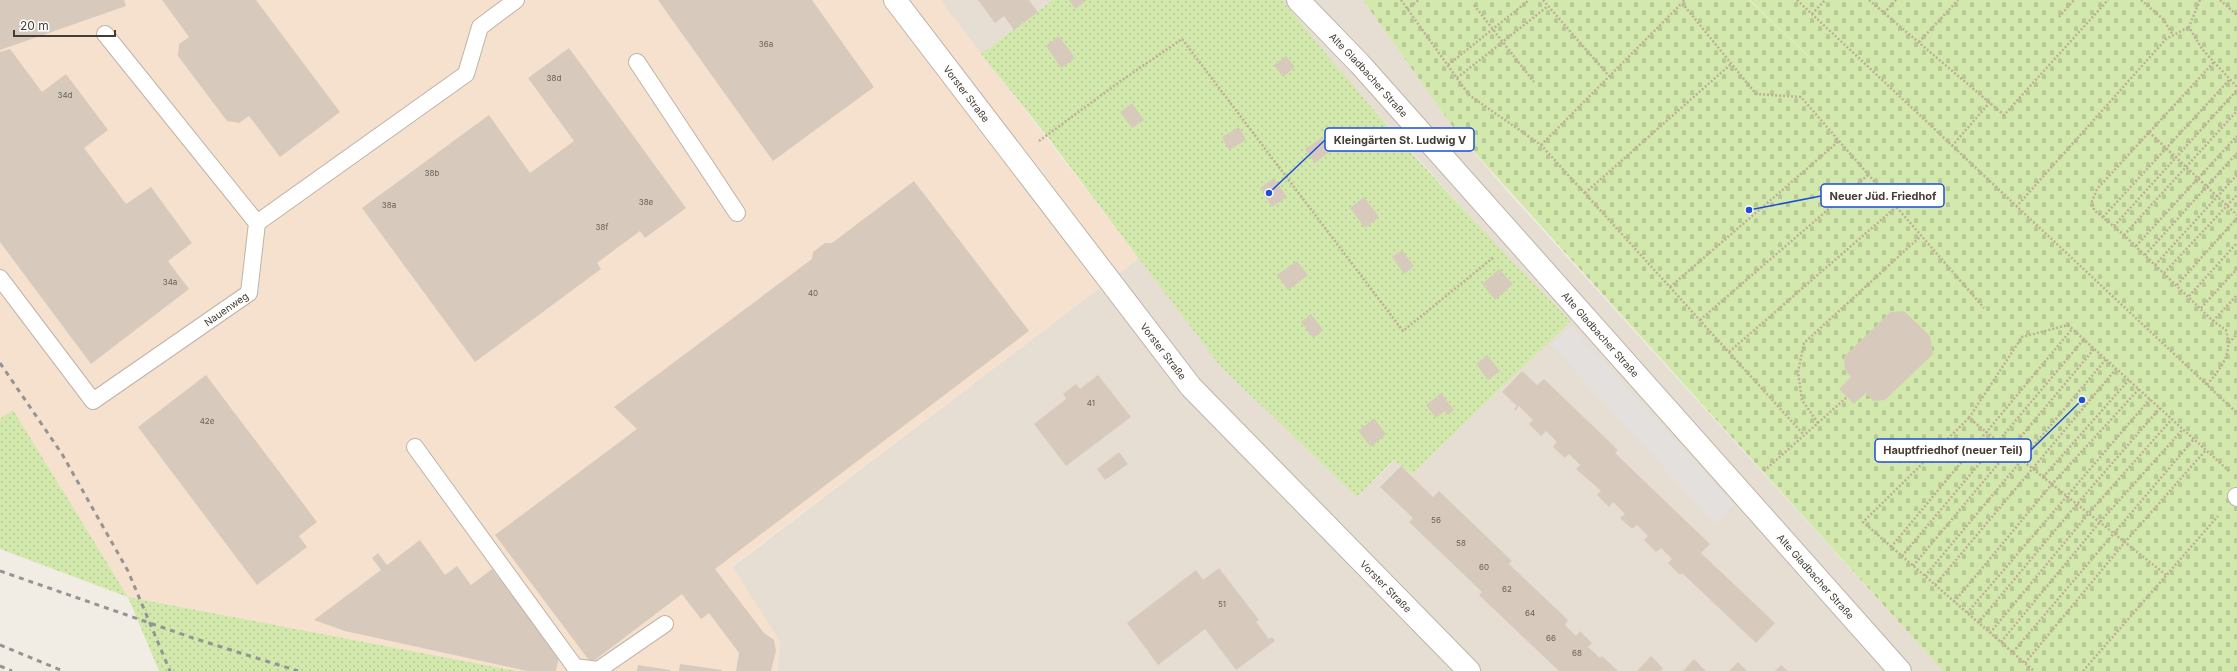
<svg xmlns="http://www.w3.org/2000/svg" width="2237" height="671" font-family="Inter,sans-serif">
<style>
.residential{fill:#e6ded2}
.commercial{fill:#f5e1ce}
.grass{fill:url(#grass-dots)}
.cemetery{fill:url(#cemetery-stones)}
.parking{fill:#e3e0dd}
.building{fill:#d7cabd}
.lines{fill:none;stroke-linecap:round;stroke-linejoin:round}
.lane-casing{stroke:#beb4a7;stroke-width:18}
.street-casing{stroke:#beb4a7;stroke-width:24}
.path{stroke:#c0ae98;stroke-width:2.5;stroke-dasharray:2 2;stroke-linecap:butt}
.lane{stroke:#fff;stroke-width:16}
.street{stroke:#fff;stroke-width:22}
.rail{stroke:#949494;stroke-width:3;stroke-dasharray:5 5;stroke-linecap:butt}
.labels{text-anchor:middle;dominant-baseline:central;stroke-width:3;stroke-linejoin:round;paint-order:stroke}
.number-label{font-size:8px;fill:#6a6056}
.street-label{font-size:10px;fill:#453d34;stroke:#fff}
.leader{fill:none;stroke:#1d4ed8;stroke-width:1.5}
.callout-dot{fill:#1d4ed8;stroke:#fff;stroke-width:1.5}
.callout{fill:#fff;stroke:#1d4ed8;stroke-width:1.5}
.callout-label{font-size:11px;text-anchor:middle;font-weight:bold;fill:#453d34}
</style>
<defs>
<pattern id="grass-dots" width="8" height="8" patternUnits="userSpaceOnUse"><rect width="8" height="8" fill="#d2e8ac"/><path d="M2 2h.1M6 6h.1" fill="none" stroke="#b6c895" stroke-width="1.8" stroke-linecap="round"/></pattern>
<pattern id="cemetery-stones" width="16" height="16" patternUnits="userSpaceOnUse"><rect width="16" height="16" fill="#d2e8ac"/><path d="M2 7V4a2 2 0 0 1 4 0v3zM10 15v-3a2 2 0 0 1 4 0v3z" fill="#b6c895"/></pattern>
</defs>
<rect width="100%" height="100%" fill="#f2ede4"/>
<!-- residential -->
<path class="residential" d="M940,0H1053L981,54Z
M1282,0H1363L1458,134L1509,193L1943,671H777L780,642L732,567L1139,258L1220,366L1357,497L1395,460L1412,474L1571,321L1501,251L1342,74Z"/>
<!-- commercial -->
<path class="commercial" d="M0,0H940L1139,258L732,566L780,642L777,671H517L128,597L13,411L0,419Z"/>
<!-- grass -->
<path class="grass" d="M1053,0H1282C1372,112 1469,219 1571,321L1412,474L1394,460L1357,497L1220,366L1046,135L981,54Z
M13,410L128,597L517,671H159L128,597L0,549V419Z"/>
<!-- cemetery -->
<path class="cemetery" d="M1363,0H1749L1885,129L1750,0H2237V671H1943L1458,134Z"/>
<!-- parking -->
<path class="parking" d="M1571,326L1735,505L1715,524L1551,345Z"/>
<!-- building -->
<path class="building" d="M0,0H124L126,6L0,50Z
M162,0H256L340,112L280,157L249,116L239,123L227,121L178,56L179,44L189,37Z
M658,0H812L874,87L773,161Z
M978,0H1029L1038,12L1014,30L1004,16L995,23Z
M1069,0H1087L1075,9Z
M1059,36L1075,58L1061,68L1046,46Z
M569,48L686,208L645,238L640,231L597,263L601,269L475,362L362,208L489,115L530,173L574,141L528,78Z
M10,49L42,92L66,74L108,130L84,148L126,204L151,187L192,243L168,261L189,289L91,364L0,242V52Z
M1286,56L1295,67L1283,77L1274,65Z
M1132,103L1144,120L1132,128L1120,112Z
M1239,127L1246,140L1229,150L1222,137Z
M1321,138L1330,151L1315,163L1305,149Z
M1274,178L1287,197L1272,207L1260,188Z
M914,181L1029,331L715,569L764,633L774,640L776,651L771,671H736L739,653L709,613L701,619L682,594L591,663L495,535L637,429L614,407L812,259L813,252L825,243H832Z
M1364,197L1379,217L1365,228L1350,208Z
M1402,250L1414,266L1404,274L1392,257Z
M1297,261L1308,275L1288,290L1277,275Z
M1499,269L1513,284L1495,300L1482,284Z
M1904,311L1930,336L1933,354L1885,400L1873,401L1866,393L1854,404L1839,389L1851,377L1845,371L1844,357L1890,312Z
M1311,314L1323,330L1313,338L1301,322Z
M1487,355L1500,371L1488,380L1476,364Z
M1522,371L1537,385L1544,379L1618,450L1615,453L1710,544L1701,553L1775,623L1756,643L1682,573L1680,575L1668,563L1672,559L1661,548L1656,552L1644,540L1648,536L1637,525L1632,529L1620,518L1625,514L1613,502L1609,507L1597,495L1601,491L1576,469L1580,465L1569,454L1565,458L1553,447L1557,442L1546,431L1541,436L1529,424L1533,420L1519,406L1515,411L1514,409L1517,406L1502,392Z
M206,375L317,522L299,536L307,547L257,585L138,427Z
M1098,375L1131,417L1066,466L1034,424L1066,399L1063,394L1076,384L1080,389Z
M1441,393L1454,410L1448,415L1445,411L1436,418L1426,405Z
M1374,418L1386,434L1371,447L1358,431Z
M1119,452L1128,464L1105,480L1097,469Z
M1401,466L1433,497L1439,491L1512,561L1509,564L1568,620L1565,625L1576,636L1580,631L1592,643L1588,647L1600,658L1602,656L1618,671H1559L1479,595L1482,592L1409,522L1413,518L1380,487Z
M420,540L445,575L457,566L471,585L492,569L559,657L556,671H527L345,631L314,620L381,570L372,558L378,553L387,565Z
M1219,568L1259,620L1256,622L1269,639L1272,637L1275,641L1236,670L1205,629L1158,665L1127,623L1196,570L1203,580Z
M1651,656L1663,668L1661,671H1637Z
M1694,659L1706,671H1683Z
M1738,662L1747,671H1729Z
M680,664L722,670V671H679Z
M638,665L670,670V671H637Z
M1781,665L1788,671H1775Z"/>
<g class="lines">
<defs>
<g id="lane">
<path d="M637,62L737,213"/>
<path d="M257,223L466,74L480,27L516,0"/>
<path id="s1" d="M0,278L93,401L249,293L257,223L105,34"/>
<path d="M415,447L575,667L598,670L665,624"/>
<path d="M2236,496L2237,498"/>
</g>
<g id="street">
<path id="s2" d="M895,0L1191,387L1469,671"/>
<path id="s3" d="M1298,0L1360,64L1900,671"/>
</g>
</defs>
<!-- lane casing -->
<use href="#lane" class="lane-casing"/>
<!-- street casing -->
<use href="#street" class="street-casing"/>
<!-- path -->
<path class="path" d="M1401,0L1469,95L1541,145L1804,435
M1543,0L1609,76
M1684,0L1682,3L1756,94L1801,97L1984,308
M1797,0L2237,413
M1869,0L2004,115L2108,0
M2141,0L2163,19L2173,35
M2200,0L2189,27L2202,49L2237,87
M2220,0L2237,15
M1474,5L1534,82
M1407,9L1419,0
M1884,13L1896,0
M1812,14L1825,0
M2059,17L2074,0
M1919,42L1958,0
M1448,65L1529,0
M1457,78L1548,6
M2149,132L2237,215
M1039,141L1122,80L1182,39L1403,331L1494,257
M1541,145L1682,3
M1952,146L1990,102
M1585,193L1731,64
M2016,207L2166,39L2189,27
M2103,217L2230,79
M2114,226L2237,90
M2124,235L2237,111
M2136,246L2237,136
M2145,255L2237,153
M2155,265L2237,175
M2164,273L2237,195
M2177,285L2237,218
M1670,287L1839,141
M2189,296L2237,243
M2201,308L2237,269
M1700,320L1868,175
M2213,321L2237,295
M2229,343L2237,334
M1729,352L1896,207
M2207,385C2222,366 2233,355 2226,330L2213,321L2124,235L2094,210L2092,201L2097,189L2214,62
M1969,418L1863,522L2034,671
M1818,423L1802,400L1798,372L1804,343L1921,236
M1764,471L1847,397
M2043,477L2129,380
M1891,547L2072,329
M1902,556L2084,339
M1913,566L2094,349
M2166,575L1969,418L2022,337L2068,325L2229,471
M1925,576L2106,359
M1935,585L2116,369
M1954,602L2052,484L2139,389
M1967,613L2150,399
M1978,623L2077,504L2160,408
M1990,633L2089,513L2172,419
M2001,642L2100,522L2183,429
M2013,652L2194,439
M2025,663L2125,542L2206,450
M2083,671L2218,516"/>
<!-- lane -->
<use href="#lane" class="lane"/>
<!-- street -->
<use href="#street" class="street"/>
<!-- rail -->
<path class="rail" d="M0,363L62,454L128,571L170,671
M0,571L193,638L298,671
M0,645L63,671
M0,666L12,671"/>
</g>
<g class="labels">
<!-- number labels -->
<g class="number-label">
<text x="766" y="44">36a</text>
<text x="554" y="78">38d</text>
<text x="65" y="95">34d</text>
<text x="432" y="173">38b</text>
<text x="646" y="202">38e</text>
<text x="389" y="205">38a</text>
<text x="602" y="227">38f</text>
<text x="170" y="282">34a</text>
<text x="813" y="293">40</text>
<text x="1091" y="403">41</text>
<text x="207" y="421">42e</text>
<text x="1436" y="520">56</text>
<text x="1461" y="543">58</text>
<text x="1484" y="567">60</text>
<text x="1507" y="589">62</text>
<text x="1222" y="604">51</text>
<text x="1530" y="613">64</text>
<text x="1551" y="638">66</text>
<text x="1577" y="653">68</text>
</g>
<!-- street labels -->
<g class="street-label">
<text stroke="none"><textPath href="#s3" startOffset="103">Alte Gladbacher Straße</textPath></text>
<text stroke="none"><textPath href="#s2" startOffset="118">Vorster Straße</textPath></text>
<text stroke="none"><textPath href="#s1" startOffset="316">Nauenweg</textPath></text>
<text stroke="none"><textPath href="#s3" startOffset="451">Alte Gladbacher Straße</textPath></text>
<text stroke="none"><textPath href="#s2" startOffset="442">Vorster Straße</textPath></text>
<text stroke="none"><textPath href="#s3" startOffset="775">Alte Gladbacher Straße</textPath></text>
<text stroke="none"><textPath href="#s2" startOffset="766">Vorster Straße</textPath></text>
</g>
</g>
<!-- callouts -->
<path class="leader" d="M1269 193L1325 140M1749 210L1821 196M2082 400L2031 450"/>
<g class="callout-dot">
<circle cx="1269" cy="193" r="4"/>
<circle cx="1749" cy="210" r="4"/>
<circle cx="2082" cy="400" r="4"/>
</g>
<g class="callout">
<rect x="1325" y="128" width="149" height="23" rx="4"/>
<rect x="1821" y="184" width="123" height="23" rx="4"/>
<rect x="1875" y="439" width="156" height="23" rx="4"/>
</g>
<g class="callout-label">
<text x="1400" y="144">Kleingärten St. Ludwig V</text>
<text x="1883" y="200">Neuer Jüd. Friedhof</text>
<text x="1953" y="454">Hauptfriedhof (neuer Teil)</text>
</g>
<!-- scale -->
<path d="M14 30v6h101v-6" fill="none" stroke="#453d34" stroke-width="2"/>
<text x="20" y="30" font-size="12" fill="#453d34" stroke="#ffffff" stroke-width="3" paint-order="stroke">20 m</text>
</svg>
